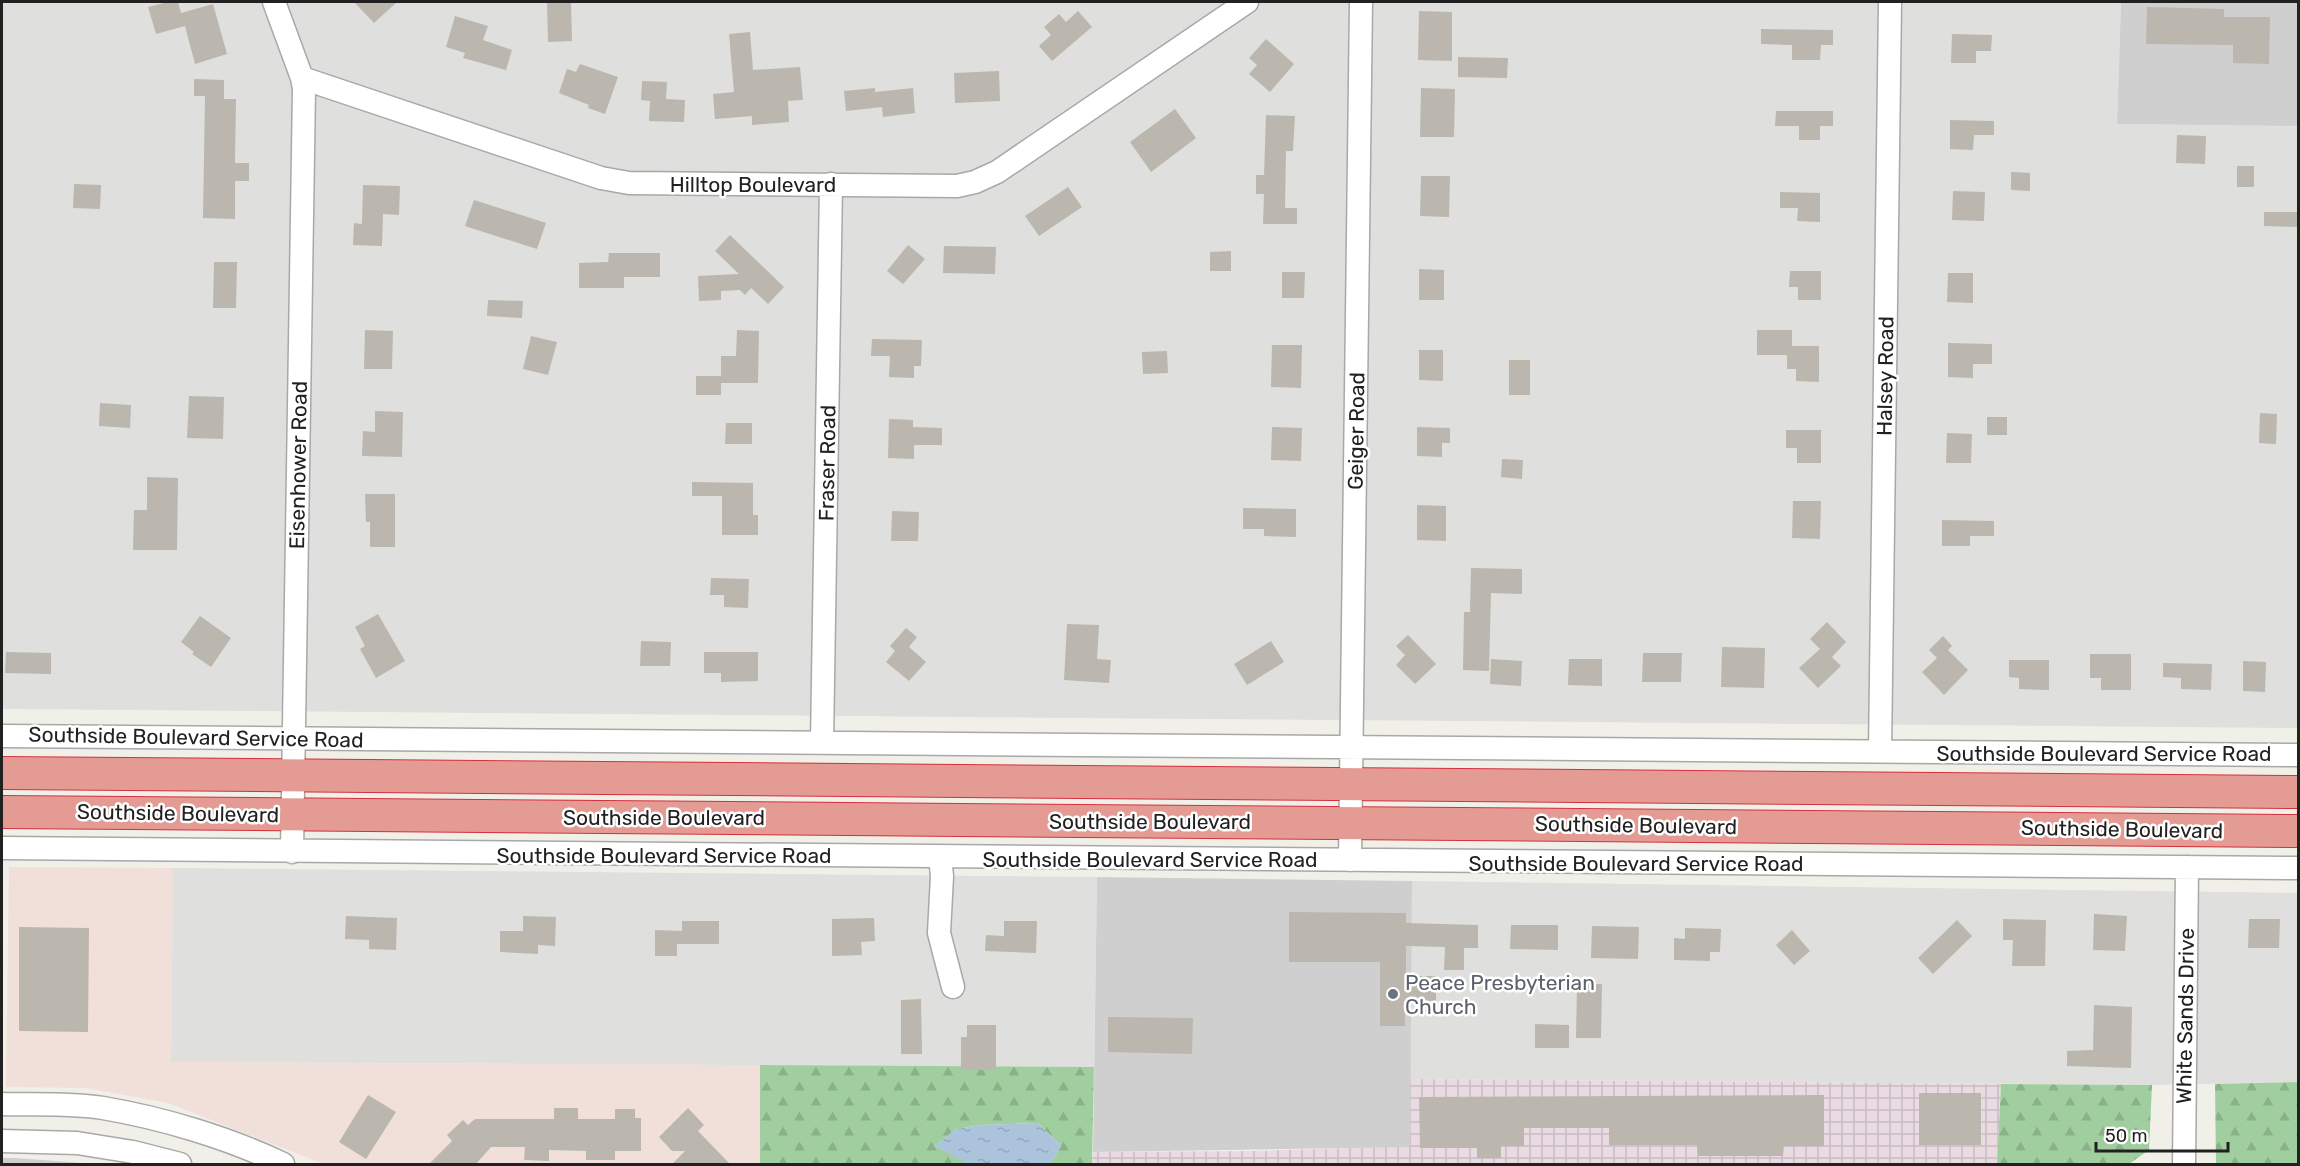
<svg xmlns="http://www.w3.org/2000/svg" width="2300" height="1166" font-family="Rubik,sans-serif">
<style>
.residential{fill:#dfdfde}
.commercial{fill:#f1e0d9}
.industrial{fill:url(#industrial-grid)}
.religious{fill:#cfcfcf}
.forest{fill:url(#forest-firs)}
.water{fill:url(#water-ripples)}
.building{fill:#bbb7ae}
.lines{fill:none;stroke-linecap:round;stroke-linejoin:round}
.minor-casing{stroke:#a8a8a8;stroke-width:25}
.highway-casing{stroke:#d4303d;stroke-width:34}
.minor{stroke:#fff;stroke-width:22}
.highway{stroke:#e49b94;stroke-width:32}
.worship-dot{fill:#6b7280;stroke:#fff;stroke-width:2}
.labels{text-anchor:middle;dominant-baseline:central;stroke-width:5;stroke-linejoin:round;paint-order:stroke}
.street-label{font-size:21px;fill:#212121;stroke:#fff}
.worship-label{font-size:21px;fill:#5b616d;stroke:#fff;text-anchor:start}
</style>
<defs>
<pattern id="industrial-grid" width="8" height="8" patternUnits="userSpaceOnUse" patternTransform="scale(1.5)"><rect width="8" height="8" fill="#eadbe3"/><path d="M0 4h8M4 0v8" fill="none" stroke="#c8bcc2"/></pattern>
<pattern id="forest-firs" width="22" height="20" patternUnits="userSpaceOnUse" patternTransform="scale(1.5)"><rect width="22" height="20" fill="#a1ce9f"/><path d="M5 1l3.5 6h-7zM16 11l3.5 6h-7z" fill="#8ab189"/></pattern>
<pattern id="water-ripples" width="26" height="14" patternUnits="userSpaceOnUse" patternTransform="scale(1.5)"><rect width="26" height="14" fill="#abc4dc"/><path d="M2 4q2-2 4 0t4 0M15 11q2-2 4 0t4 0" fill="none" stroke="#93a8bc"/></pattern>
</defs>
<rect width="100%" height="100%" fill="#f1f0e8"/>
<!-- residential -->
<path class="residential" d="M2,2H2121L2117,124L2298,126V728L2,709Z
M173,868L1097,877L1094,1067L171,1062Z
M1412,881L2298,893V1082L2152,1085L1410,1079Z"/>
<!-- commercial -->
<path class="commercial" d="M9,867L173,868L171,1062L760,1065V1164H323L168,1103L86,1088L6,1087Z"/>
<!-- industrial -->
<path class="industrial" d="M1410,1079L2001,1084L1997,1164H1092L1093,1152L1254,1151L1410,1146Z"/>
<!-- religious -->
<path class="religious" d="M2121,2H2298V126L2117,124Z
M1097,877L1412,881L1410,1147L1093,1152Z
M2,1158H15L97,1164H2Z"/>
<!-- forest -->
<path class="forest" d="M760,1065L1094,1067L1092,1164H1050L1061,1146L1038,1123L981,1125L956,1129L935,1146L970,1164H760Z
M2298,1082V1164H2216L2215,1084Z
M2001,1084L2152,1085L2149,1150L2129,1164H1997Z"/>
<!-- water -->
<path class="water" d="M1038,1123L1061,1146L1050,1164H968L935,1146L956,1129L981,1125Z"/>
<!-- building -->
<path class="building" d="M168,2H178L181,13L213,4L227,54L195,64L185,26L156,34L148,7Z
M354,2H397L374,23Z
M547,2H571L572,41L548,42Z
M2147,7L2224,9V17H2270L2269,64L2233,63V45L2146,44Z
M1078,11L1092,27L1052,61L1039,46L1051,35L1044,27L1059,14L1066,22Z
M1419,11L1452,12V61L1418,60Z
M455,16L488,26L483,40L512,50L506,70L463,58L465,53L446,47Z
M1761,29L1833,30V45H1821L1820,60H1792V45L1761,44Z
M750,32L753,70L800,67L803,100L788,101L789,122L752,125V116L715,119L713,94L734,92L729,34Z
M1952,34L1992,35L1991,51H1976V63H1951Z
M1266,39L1294,64L1270,92L1249,74L1257,65L1249,58Z
M1458,57L1508,58L1507,78L1458,77Z
M580,64L618,77L605,114L588,108L589,105L559,93L567,69L576,72Z
M999,71L1000,101L955,103L954,73Z
M194,79L224,80V99H236L235,163H249V181H235V219L203,218L205,96H194Z
M642,81L667,82L666,99L685,100L684,122L649,121L650,101L641,100Z
M875,88V92L913,88L915,113L883,117L882,107L846,111L844,91Z
M1421,88L1455,89L1454,137H1420Z
M1175,109L1196,138L1151,172L1130,142Z
M1776,111H1833V126H1820V140H1799V126H1775Z
M1266,115L1295,116L1293,151H1286L1285,208H1297V224H1263L1264,194H1256V175H1264Z
M1950,120L1994,121V135H1974L1973,150L1950,149Z
M2177,135L2206,136L2205,164L2176,163Z
M2237,166H2254V187H2237Z
M2011,172L2030,173V191L2011,190Z
M1421,176H1450L1449,217L1420,216Z
M74,184L101,185L100,209L73,208Z
M363,185L400,186L399,215L383,214L382,246L353,245L354,223L362,224Z
M1068,187L1082,207L1039,236L1025,216Z
M1953,191L1985,192L1984,221L1952,220Z
M1780,192L1820,193V222L1797,221L1798,208H1780Z
M474,200L546,223L537,249L465,226Z
M2264,212H2298V227L2264,226Z
M730,235L784,287L768,304L751,288L745,295L740,290L721,291V300L699,301L698,276L739,274L715,251Z
M908,245L925,259L903,284L887,271Z
M944,246L996,247L995,274L943,273Z
M1231,251V271H1210V252Z
M609,253H660V277H624V288H579V263L608,262Z
M214,262H237L236,308H213Z
M1419,269L1444,270V300H1419Z
M1790,271H1821V300H1798V287H1789Z
M1282,272H1305L1304,298H1282Z
M1948,273H1973V303L1947,302Z
M488,300L523,301L522,318L487,316Z
M365,330L393,331L392,369H364Z
M737,330L759,331L758,383H721V395H696V376H721V356H736Z
M1757,330H1792V346H1819V382L1796,381V369H1787V355H1757Z
M531,336L557,342L548,375L523,369Z
M872,339L922,340L921,366H914V378L889,377L890,356H871Z
M1948,343L1992,344V364H1973V378L1948,377Z
M1272,345H1302L1301,388L1271,387Z
M1419,350H1443V381L1419,380Z
M1167,351L1168,373L1143,374L1142,352Z
M1509,360H1530V395H1509Z
M189,396L224,397L223,439L187,438Z
M100,403L131,405L130,428L99,426Z
M375,411L403,412L402,457L362,456L363,431L375,432Z
M2260,413L2277,414L2276,444L2259,443Z
M1987,417H2007V435H1987Z
M889,419L913,420V427L942,428V445H914V459L888,458Z
M726,423H752V444H725Z
M1272,427L1302,428L1301,461L1271,460Z
M1417,427L1450,428V443H1442V457L1417,456Z
M1786,430H1821V463H1797V448H1786Z
M1947,433L1972,434L1971,463H1946Z
M1502,459L1523,460L1522,479L1501,477Z
M147,477L178,478L177,550H133L134,510H147Z
M692,482L753,483V515H758V535H722V496H692Z
M365,494H395V547H370V522H366Z
M1793,501H1821L1820,539L1792,538Z
M1417,505L1446,506V541L1417,540Z
M1243,508L1296,509V537L1264,536V529H1243Z
M892,511L919,512L918,541H891Z
M1942,520L1994,521V536H1970V546H1942Z
M1471,568L1522,569V594L1491,593L1489,671L1463,670L1464,612H1470Z
M711,578L749,579L748,608L724,607V595H710Z
M378,614L405,661L376,678L360,649L365,646L355,627Z
M200,616L231,638L211,667L192,654L194,652L181,642Z
M1827,622L1846,642L1832,657L1841,666L1818,688L1799,668L1820,649L1810,639Z
M1067,624L1099,625L1097,659L1111,660L1109,683L1064,680Z
M906,628L917,637L909,647L926,662L909,681L886,662L895,651L890,646Z
M1408,635L1436,664L1415,684L1396,665L1405,655L1396,646Z
M1943,636L1952,646L1948,650L1968,670L1944,695L1922,672L1937,658L1929,650Z
M641,641L671,642L670,666H640Z
M1271,641L1284,662L1247,685L1234,664Z
M1722,647L1765,648L1764,688L1721,687Z
M6,652L51,653V674L5,673Z
M704,652H758V681L721,682V673H704Z
M1643,653H1682L1681,682H1642Z
M2090,654H2131V690H2101V678H2090Z
M1491,659L1522,661L1521,686L1490,684Z
M1569,659H1602V686L1568,685Z
M2009,660H2049V690L2019,689V678L2009,677Z
M2243,661L2266,662L2265,692L2243,691Z
M2163,663L2212,664L2211,690L2181,689V678L2163,677Z
M1289,912L1406,913V923L1478,925V948H1464V970H1444L1445,947L1406,946V976H1436V1001L1405,1000V1026H1380V962H1289Z
M2094,914L2127,916L2125,951L2093,950Z
M346,916L397,918L396,950L369,949V940L345,939Z
M523,916L556,917L555,946L538,945V954L500,952V931H523Z
M874,918L875,941L861,942L862,955L832,956V919Z
M2003,919L2046,920L2045,966H2012L2013,940H2003Z
M2249,919H2280L2279,948H2248Z
M1957,920L1972,936L1933,974L1918,958Z
M682,921H719V944H677V956H655V930L682,931Z
M1004,921H1037L1036,953L985,951L986,935L1004,936Z
M1511,925H1558V950L1510,949Z
M1592,926L1639,927L1638,959L1591,958Z
M19,927L89,928L88,1032L19,1031Z
M1685,928L1721,929L1720,952H1710V961L1674,960V938L1685,939Z
M1792,930L1810,951L1794,965L1776,945Z
M1577,984H1602L1601,1038H1576Z
M921,999L922,1054H901V1000Z
M2094,1005L2132,1007L2131,1068L2067,1066V1051L2093,1050Z
M1108,1017L1193,1018L1192,1054L1108,1052Z
M1535,1024L1569,1025V1048H1535Z
M967,1025H996V1070H961V1037H967Z
M1919,1093H1981V1145H1919Z
M368,1095L396,1112L366,1159L339,1142Z
M1824,1095V1146H1784L1783,1156H1698L1697,1145H1609V1128H1524V1146H1501V1158H1477V1148H1420L1419,1097Z
M554,1108H578V1119H615V1109H635V1118H641V1151H615V1160H586V1151L549,1150V1161L524,1160L525,1147H491L476,1164H429L452,1141L447,1135L463,1120L468,1125L475,1119H554Z
M688,1108L704,1125L698,1131L730,1164H672L685,1151H672L659,1137Z"/>
<g class="lines">
<defs>
<path id="minor" d="M274,2L302,78L601,178L629,183L957,186L975,182L997,172L1247,2
M2,736L2298,755
M822,742L831,184
M1880,751L1890,2
M2,848L2298,868
M292,852L304,89L302,78
M940,857L942,876L939,933L953,987
M1350,860L1361,2
M2,1104C35,1105 70,1103 103,1108C162,1118 229,1138 283,1164
M2,1141L77,1143L133,1152L180,1164
M2184,1164L2187,867"/>
<path id="highway" d="M2,773L2298,792
M2,812L2298,831"/>
</defs>
<!-- minor casing -->
<use href="#minor" class="minor-casing"/>
<!-- highway casing -->
<use href="#highway" class="highway-casing"/>
<!-- minor -->
<use href="#minor" class="minor"/>
<!-- highway -->
<use href="#highway" class="highway"/>
</g>
<!-- markers -->
<circle class="worship-dot" cx="1393" cy="994" r="6"/>
<g class="labels">
<!-- street labels -->
<g class="street-label">
<text x="753" y="184">Hilltop Boulevard</text>
<text transform="translate(1885 376) rotate(-89)">Halsey Road</text>
<text transform="translate(1356 431) rotate(-89)">Geiger Road</text>
<text transform="translate(827 463) rotate(-89)">Fraser Road</text>
<text transform="translate(298 465) rotate(-89)">Eisenhower Road</text>
<text transform="translate(196 737) rotate(1)">Southside Boulevard Service Road</text>
<text x="2104" y="753">Southside Boulevard Service Road</text>
<text transform="translate(178 813) rotate(1)">Southside Boulevard</text>
<text x="664" y="817">Southside Boulevard</text>
<text x="1150" y="821">Southside Boulevard</text>
<text transform="translate(1636 825) rotate(1)">Southside Boulevard</text>
<text transform="translate(2122 829) rotate(1)">Southside Boulevard</text>
<text x="664" y="855">Southside Boulevard Service Road</text>
<text x="1150" y="859">Southside Boulevard Service Road</text>
<text x="1636" y="863">Southside Boulevard Service Road</text>
<text transform="translate(2185 1016) rotate(-89)">White Sands Drive</text>
</g>
<!-- worship labels -->
<g class="worship-label">
<text x="1405" y="982">Peace Presbyterian<tspan x="1405" dy="24">Church</tspan></text>
</g>
</g>
<!-- border -->
<rect width="2300" height="1166" fill="none" stroke="#212121" stroke-width="6"/>
<!-- scale -->
<path d="M2096 1142v9h132v-9" fill="none" stroke="#212121" stroke-width="3"/>
<text x="2105" y="1142" font-size="18" fill="#212121" stroke="#ffffff" stroke-width="4.5" paint-order="stroke">50 m</text>
</svg>
